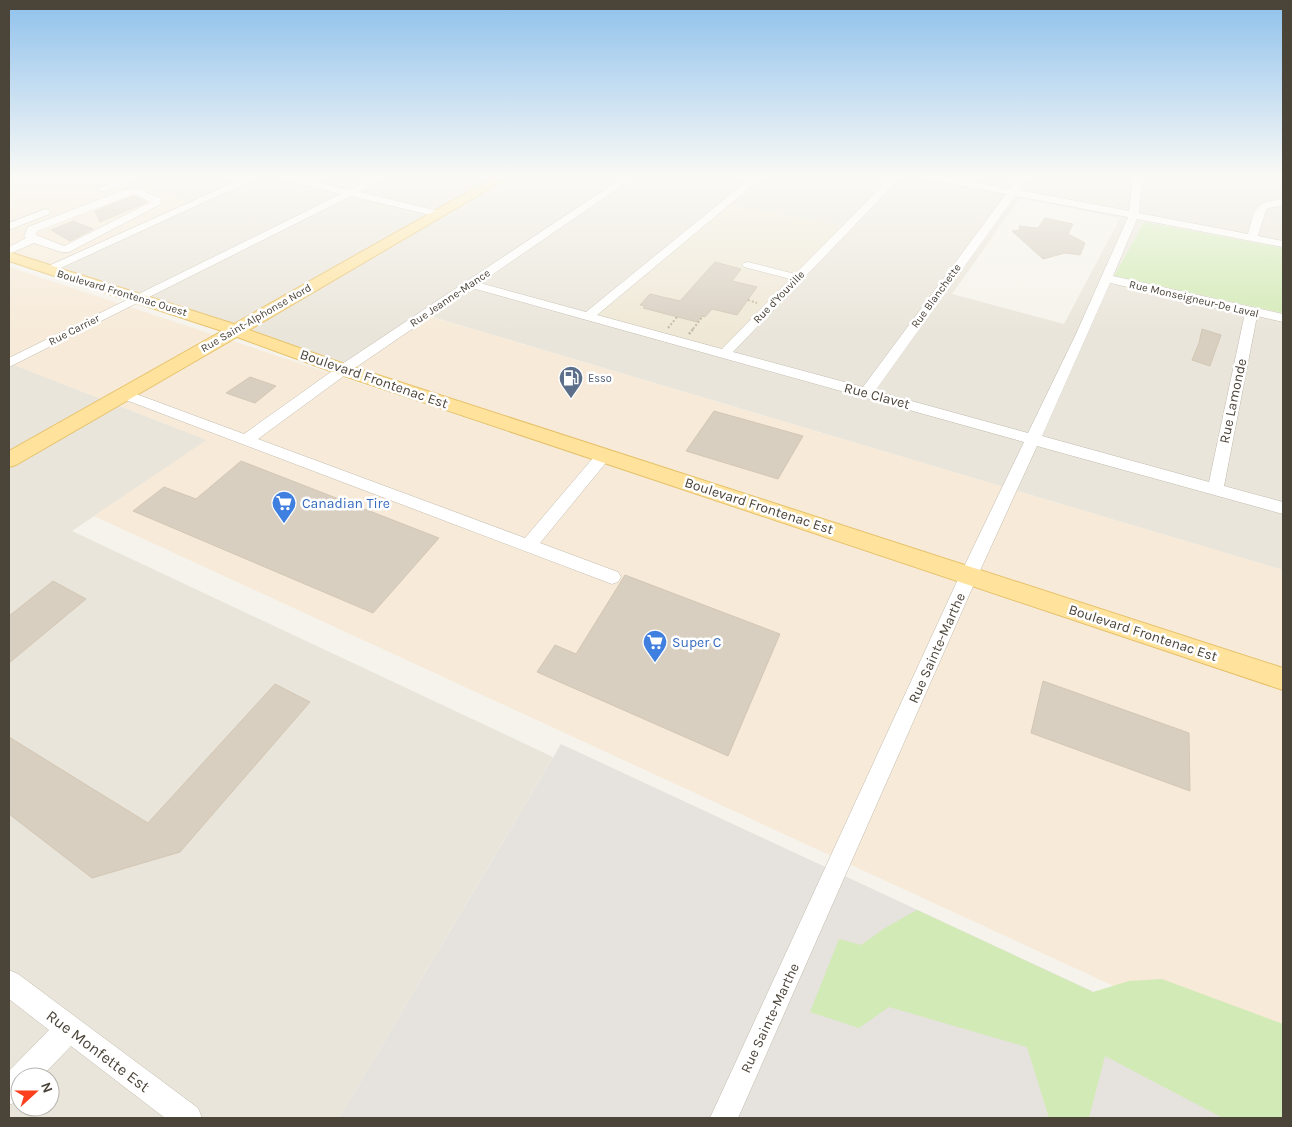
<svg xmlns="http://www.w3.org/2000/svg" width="1292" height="1127" font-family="Karla,sans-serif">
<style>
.residential{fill:#eae5da;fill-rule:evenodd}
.commercial{fill:#f7ead8}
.industrial{fill:#e6e2dd}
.education{fill:#efe8d6}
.green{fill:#d2eab5}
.building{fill:#d8cfc1;stroke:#d3c7b4}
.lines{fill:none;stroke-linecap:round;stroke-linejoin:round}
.minor-casing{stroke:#c2bbae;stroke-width:1}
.major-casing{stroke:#e6c16a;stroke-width:2}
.path-far1{stroke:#c4b79f;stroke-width:2;stroke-dasharray:2 2;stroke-linecap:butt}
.path{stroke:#c4b79f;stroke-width:2.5;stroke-dasharray:2 2;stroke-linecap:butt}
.minor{fill:#fff;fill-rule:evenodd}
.major{fill:#ffe39c;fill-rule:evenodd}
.labels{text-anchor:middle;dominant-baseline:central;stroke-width:5;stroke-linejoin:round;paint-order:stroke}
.far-street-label{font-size:11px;fill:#4b4439;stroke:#fff}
.far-service-label{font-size:11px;fill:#4e5e75;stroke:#fff;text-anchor:start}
.street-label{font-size:14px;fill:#4b4439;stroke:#fff}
.shop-label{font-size:14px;fill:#366cbe;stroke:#fff;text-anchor:start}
.near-street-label{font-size:16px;fill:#4b4439;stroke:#fff}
</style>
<rect width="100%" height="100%" fill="#f6f3ec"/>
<!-- residential -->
<path class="residential" d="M134,176H1283V248L1144,222L1114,276L1283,313V570L426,315L344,370L48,270L120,181ZM1020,198L1120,218L1064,324L952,294Z
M9,363L207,440L72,531L553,757L339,1118H9ZM20,1077H50V1107H20Z"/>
<!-- commercial -->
<path class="commercial" d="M9,176H134L121,182L192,202L49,267L9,253Z
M9,267L1283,689V1064L94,516L207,440L9,363Z
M425,315L1283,570V670L347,367Z"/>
<!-- industrial -->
<path class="industrial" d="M561,744L1283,1080V1118H339Z"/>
<!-- education -->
<path class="education" d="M725,204L847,227L724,354L587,317Z"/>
<!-- green -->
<path class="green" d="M1144,222L1283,248V313L1114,276Z
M917,910L1093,992L1129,981L1162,979L1283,1024V1118H1223L1105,1056L1089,1118H1049L1027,1047L889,1007L859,1028L810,1012L839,939L861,945L885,928Z"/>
<!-- building -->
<path class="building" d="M133,196L147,202L100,222L95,211Z
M1045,218L1073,224L1068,234L1085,243L1080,255L1065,253L1043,259L1012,231L1020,230L1019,226L1038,228Z
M73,221L93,229L70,241L51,230Z
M715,262L741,269L732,281L757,287L737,315L712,309L705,317L702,316L697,322L643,308L645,306L640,305L650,294L680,301Z
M1202,329L1221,335L1210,366L1192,360L1199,343Z
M250,377L276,386L255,403L226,393Z
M714,411L803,436L778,479L686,451Z
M241,461L439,538L373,613L133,511L164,487L196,499Z
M625,575L780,634L728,756L537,672L555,645L576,654Z
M53,581L86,599L9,663V616Z
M1043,681L1189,733L1190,791L1031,733Z
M275,684L310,702L180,852L92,878L9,814V737L148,823Z"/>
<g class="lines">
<defs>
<path id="minor" d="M126,176H139L106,191H98L97,189Z
M248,176H261L52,272H44L42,270L44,268Z
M275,176H292L349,190L377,176H389L360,192L442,212L443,214L438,217L351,196L9,367V358L341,194L277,178Z
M625,176H636L480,283L586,312L753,176H764L597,315L722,349L790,279L744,267L742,265L744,263L748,262L795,274L892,176H902L733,352L863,387L1006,194L927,179L922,176H942L1010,189L1019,176H1029L1019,190L1129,211L1133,176H1143L1139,213L1248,234C1256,207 1253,203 1283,199V205L1269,208L1266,210L1258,236L1283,241V247L1137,219L1113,276L1283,314V322L1257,316L1224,486L1283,502V514L1037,446L978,575L738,1118H710L960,575L1024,442L472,288L352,370L258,439L525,538L599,451L604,450L609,451L612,455L609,459L540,543L618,572L621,577L618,582L612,584L118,397L116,394L118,391H128L244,434L342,364ZM1015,196L1128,217L1076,334L1028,433L875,391ZM1110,283L1245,313L1209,482L1042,436Z
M135,188L161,198V204L69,252H61L34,243L9,254V247L26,238L24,236L28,227L121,191ZM134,194L151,202L64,246L36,235L37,231Z
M45,209L49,210L50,212L49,214L9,230V223Z
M9,970L18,974L198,1108L202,1118H165L71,1046L41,1077H20V1100L9,1105V1071L49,1030L9,999Z"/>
<path id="major" d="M496,176H511L249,330L350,366L1283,668V690L338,374L237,337L16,465L9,467V451L222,331L9,261V252L234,324Z"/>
</defs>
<!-- minor casing -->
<use href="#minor" class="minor-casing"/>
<!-- major casing -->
<use href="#major" class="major-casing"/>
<!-- path-far1 -->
<path class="path-far1" d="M748,300L757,303
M668,328L677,317
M693,329L703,316"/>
<!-- path -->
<path class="path" d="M689,334L694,328"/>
<!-- minor -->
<use href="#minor" class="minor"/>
<!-- major -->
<use href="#major" class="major"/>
</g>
<!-- sky -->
<linearGradient id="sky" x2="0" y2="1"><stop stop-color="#8fc1ec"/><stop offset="0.53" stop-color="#fbfaf6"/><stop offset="1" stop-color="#fbfaf6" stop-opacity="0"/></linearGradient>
<rect width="1292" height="334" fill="url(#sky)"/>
<!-- icons -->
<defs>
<symbol id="fuel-pin" viewBox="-11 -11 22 30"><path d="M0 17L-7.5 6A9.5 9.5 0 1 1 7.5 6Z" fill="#5c6f8a" stroke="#fff"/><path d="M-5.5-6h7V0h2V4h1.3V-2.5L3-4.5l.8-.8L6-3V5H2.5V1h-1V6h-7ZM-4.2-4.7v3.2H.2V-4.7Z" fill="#fff"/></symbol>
<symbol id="supermarket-pin" viewBox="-11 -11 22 30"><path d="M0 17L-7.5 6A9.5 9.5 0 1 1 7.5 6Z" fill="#3f7fe0" stroke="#fff"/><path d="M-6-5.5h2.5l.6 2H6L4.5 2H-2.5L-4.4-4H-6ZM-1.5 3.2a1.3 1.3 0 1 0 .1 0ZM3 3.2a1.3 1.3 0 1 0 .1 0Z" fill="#fff"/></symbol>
</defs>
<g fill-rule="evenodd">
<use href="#fuel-pin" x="557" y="364" width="28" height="38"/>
<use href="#supermarket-pin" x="270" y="489" width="28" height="38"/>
<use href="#supermarket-pin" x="641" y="628" width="28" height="38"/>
</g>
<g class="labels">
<!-- far-street labels -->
<g class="far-street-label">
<text transform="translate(122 293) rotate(17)">Boulevard Frontenac Ouest</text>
<text transform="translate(936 296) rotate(-54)">Rue Blanchette</text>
<text transform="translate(779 297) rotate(-46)">Rue d'Youville</text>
<text transform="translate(450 298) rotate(-34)">Rue Jeanne-Mance</text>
<text transform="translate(1194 299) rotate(13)">Rue Monseigneur-De Laval</text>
<text transform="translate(256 318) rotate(-30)">Rue Saint-Alphonse Nord</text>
<text transform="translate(74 330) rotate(-27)">Rue Carrier</text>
</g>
<!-- far-service labels -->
<g class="far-service-label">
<text x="588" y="378">Esso</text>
</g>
<!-- street labels -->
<g class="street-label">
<text transform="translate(374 379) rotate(19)">Boulevard Frontenac Est</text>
<text transform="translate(877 396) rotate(15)">Rue Clavet</text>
<text transform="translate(1233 401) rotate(-78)">Rue Lamonde</text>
<text transform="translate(759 506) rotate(18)">Boulevard Frontenac Est</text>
<text transform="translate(1143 633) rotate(18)">Boulevard Frontenac Est</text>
<text transform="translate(937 648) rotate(-66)">Rue Sainte-Marthe</text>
<text transform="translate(770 1018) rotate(-65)">Rue Sainte-Marthe</text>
</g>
<!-- shop labels -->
<g class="shop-label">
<text x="302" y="503">Canadian Tire</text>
<text x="672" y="642">Super C</text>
</g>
<!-- near-street labels -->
<g class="near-street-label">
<text transform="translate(98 1051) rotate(37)">Rue Monfette Est</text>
</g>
</g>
<!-- border -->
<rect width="1292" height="1127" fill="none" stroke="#4b4439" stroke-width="20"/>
<!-- north arrow -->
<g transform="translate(35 1092) rotate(69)"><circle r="24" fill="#ffffff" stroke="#b7b4b0"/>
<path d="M0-4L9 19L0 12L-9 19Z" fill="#fc3f1d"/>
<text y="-8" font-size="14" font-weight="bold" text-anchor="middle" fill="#4b4439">N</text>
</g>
</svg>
